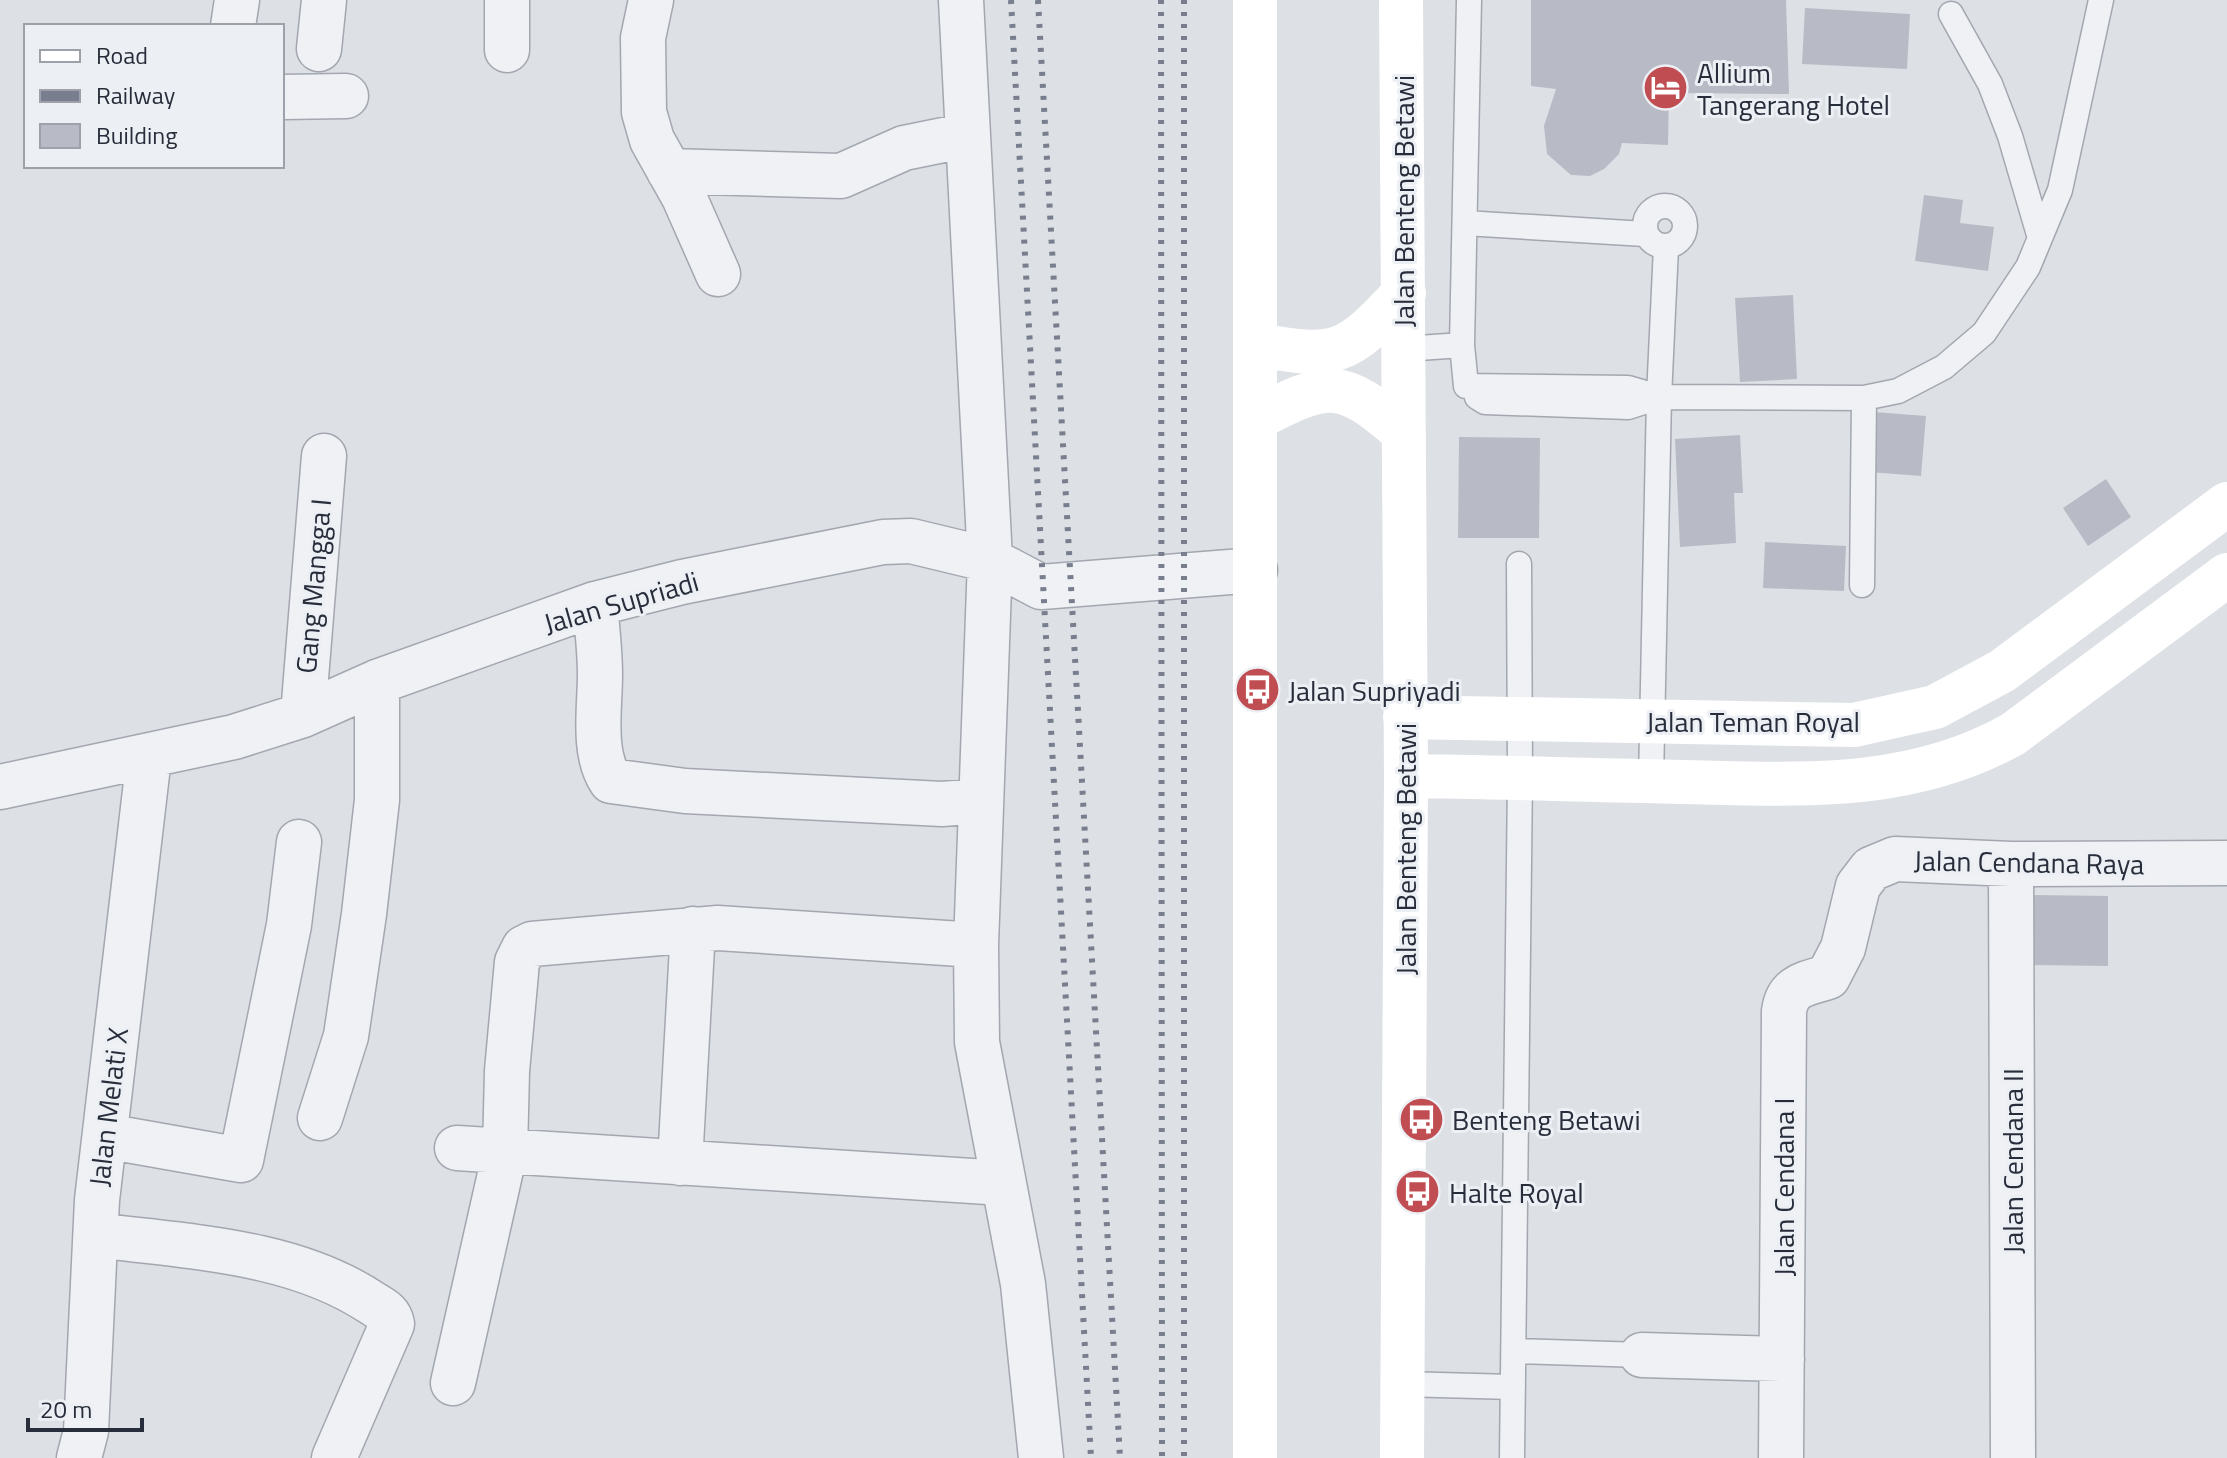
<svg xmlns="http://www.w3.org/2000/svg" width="2227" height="1458" font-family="'Titillium Web',sans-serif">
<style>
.building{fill:#b8bbc5}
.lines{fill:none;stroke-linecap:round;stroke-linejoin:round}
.lane-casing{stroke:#a3a7af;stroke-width:27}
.street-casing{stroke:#a3a7af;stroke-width:47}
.lane{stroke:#eff1f4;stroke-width:24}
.street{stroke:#eff1f4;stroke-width:44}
.secondary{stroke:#fff;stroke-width:44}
.rail{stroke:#787e8d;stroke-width:6;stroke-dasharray:4 8;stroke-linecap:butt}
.labels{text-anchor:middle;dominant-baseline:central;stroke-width:6;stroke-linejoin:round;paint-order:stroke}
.poi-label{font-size:28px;fill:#282d3b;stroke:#eceff3;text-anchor:start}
.street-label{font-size:28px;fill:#282d3b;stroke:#eceff3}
</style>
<rect width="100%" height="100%" fill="#dde0e5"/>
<!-- building -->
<path class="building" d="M1531,0H1786L1789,94L1669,93L1668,145L1622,143L1619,154L1604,169L1590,176L1571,175L1547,154L1544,126L1556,89L1531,86Z
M1805,8L1910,14L1907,69L1802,64Z
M1924,195L1963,200L1960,223L1994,227L1988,271L1915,261Z
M1793,295L1797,379L1740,382L1735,298Z
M1874,412L1926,416L1921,476L1869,472Z
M1740,435L1743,493H1734L1736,543L1680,547L1675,439Z
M1459,437L1540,438L1539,538H1458Z
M2106,479L2131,517L2088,546L2063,508Z
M1765,542L1846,546L1844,591L1763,588Z
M2033,895L2108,896V966L2032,965Z"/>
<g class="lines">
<defs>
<path id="lane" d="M1951,14L1990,84L2010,136L2040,238
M1645 226a20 20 0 1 1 40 0a20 20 0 1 1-40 0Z
M1465,223L1645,234
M1404,349L1462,345
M1466,386L1628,388L1659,397L1864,398L1898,391L1944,367L1984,333L2028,267L2060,190L2101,0
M1466,386L1462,345L1469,0
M1477,397L1485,402L1628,407L1659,397
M1862,585L1864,398
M1651,781L1659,397L1666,247
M1514,1351L1642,1355
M1402,1384L1513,1387
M1512,1458L1520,777L1519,564"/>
<path id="street" d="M651,0L643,38L644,112L652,140L684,197L718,274
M961,0L990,560L976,945L977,1042L1023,1284L1041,1458
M233,26L237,0
M319,49L324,0
M507,50V0
M282,97L346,96
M669,171L841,176L904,148L968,135
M595,604C597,627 600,651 600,675C600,707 592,753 611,781L685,791L942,804L981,801
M303,715L324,456
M0,787L234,737L303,715L377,682L595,604L682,582L883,542L911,541L990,560L1041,587L1255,570
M2011,864L2013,1458
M320,1118L346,1036L364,914L377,800V682
M105,1136L241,1160L289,925L299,842
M457,1148L1003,1183
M680,1163L693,929
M96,1235C188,1247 292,1250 372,1303C381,1309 390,1312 392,1324L334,1458
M1642,1355L1782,1359
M453,1383L505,1152L507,1071L517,962L524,948L532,944L718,928L976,945
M79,1458L86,1431L97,1200L149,757
M1781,1458L1784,1011C1788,985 1805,984 1828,977L1843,948L1858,886L1871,869L1895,859L2011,864L2227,863"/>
</defs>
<!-- lane casing -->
<use href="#lane" class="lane-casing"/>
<!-- street casing -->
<use href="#street" class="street-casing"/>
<!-- lane -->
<use href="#lane" class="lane"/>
<!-- street -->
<use href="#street" class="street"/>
<!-- secondary -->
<path class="secondary" d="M1255,0V1458
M1401,0L1406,776L1402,1458
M1255,344C1337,360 1347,355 1404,293
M1255,419C1328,381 1340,377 1404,433
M1405,717L1854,725L1935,707L2002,671L2227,504
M1406,776C1497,777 1589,780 1681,782C1796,784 1909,793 2013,734L2227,575"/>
<!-- rail -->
<path class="rail" d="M1011,0L1091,1458
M1038,0L1120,1458
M1161,0L1162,1458
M1184,0V1458"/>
</g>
<!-- icons -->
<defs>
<symbol id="hotel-disc" viewBox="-11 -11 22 22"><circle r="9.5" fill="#c04d52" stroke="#eceff3"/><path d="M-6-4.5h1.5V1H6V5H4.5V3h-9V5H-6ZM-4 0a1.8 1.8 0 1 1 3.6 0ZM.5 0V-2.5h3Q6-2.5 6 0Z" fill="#fff"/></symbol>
<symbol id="bus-disc" viewBox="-11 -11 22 22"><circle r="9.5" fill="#c04d52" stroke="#eceff3"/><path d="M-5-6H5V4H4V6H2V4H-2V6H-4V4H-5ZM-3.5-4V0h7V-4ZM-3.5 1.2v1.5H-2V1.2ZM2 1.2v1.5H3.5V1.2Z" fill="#fff"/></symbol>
</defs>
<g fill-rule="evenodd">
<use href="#hotel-disc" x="1640" y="62" width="51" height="51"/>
<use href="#bus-disc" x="1232" y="664" width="51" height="51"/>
<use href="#bus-disc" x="1396" y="1094" width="51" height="51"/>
<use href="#bus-disc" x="1392" y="1166" width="51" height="51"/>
</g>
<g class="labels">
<!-- poi labels -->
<g class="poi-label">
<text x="1697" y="72">Allium<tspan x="1697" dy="32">Tangerang Hotel</tspan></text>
<text x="1288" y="690">Jalan Supriyadi</text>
<text x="1452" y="1119">Benteng Betawi</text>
<text x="1449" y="1192">Halte Royal</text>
</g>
<!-- street labels -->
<g class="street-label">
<text transform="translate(1403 201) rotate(-90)">Jalan Benteng Betawi</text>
<text transform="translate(313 586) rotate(-85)">Gang Mangga I</text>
<text transform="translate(621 602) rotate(-16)">Jalan Supriadi</text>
<text x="1753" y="721">Jalan Teman Royal</text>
<text transform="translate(1405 849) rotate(-90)">Jalan Benteng Betawi</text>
<text transform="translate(2029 862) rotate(1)">Jalan Cendana Raya</text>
<text transform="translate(108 1107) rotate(-83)">Jalan Melati X</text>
<text transform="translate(2012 1161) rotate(-90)">Jalan Cendana II</text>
<text transform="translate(1783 1187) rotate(-90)">Jalan Cendana I</text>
</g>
</g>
<!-- legend -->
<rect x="24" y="24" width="260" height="144" fill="#eceff3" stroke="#9ea1a9" stroke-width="2"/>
<rect x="40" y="50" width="40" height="12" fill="#ffffff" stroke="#9ea1a9" stroke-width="2"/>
<text x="96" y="64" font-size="24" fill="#282d3b">Road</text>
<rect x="40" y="90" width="40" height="12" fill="#787e8d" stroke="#9ea1a9" stroke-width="2"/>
<text x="96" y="104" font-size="24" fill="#282d3b">Railway</text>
<rect x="40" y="124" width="40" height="24" fill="#b8bbc5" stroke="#9ea1a9" stroke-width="2"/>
<text x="96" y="144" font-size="24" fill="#282d3b">Building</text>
<!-- scale -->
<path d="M28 1418v12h114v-12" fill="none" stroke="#282d3b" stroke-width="4"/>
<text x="40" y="1418" font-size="24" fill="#282d3b" stroke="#eceff3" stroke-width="6" paint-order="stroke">20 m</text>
</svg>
